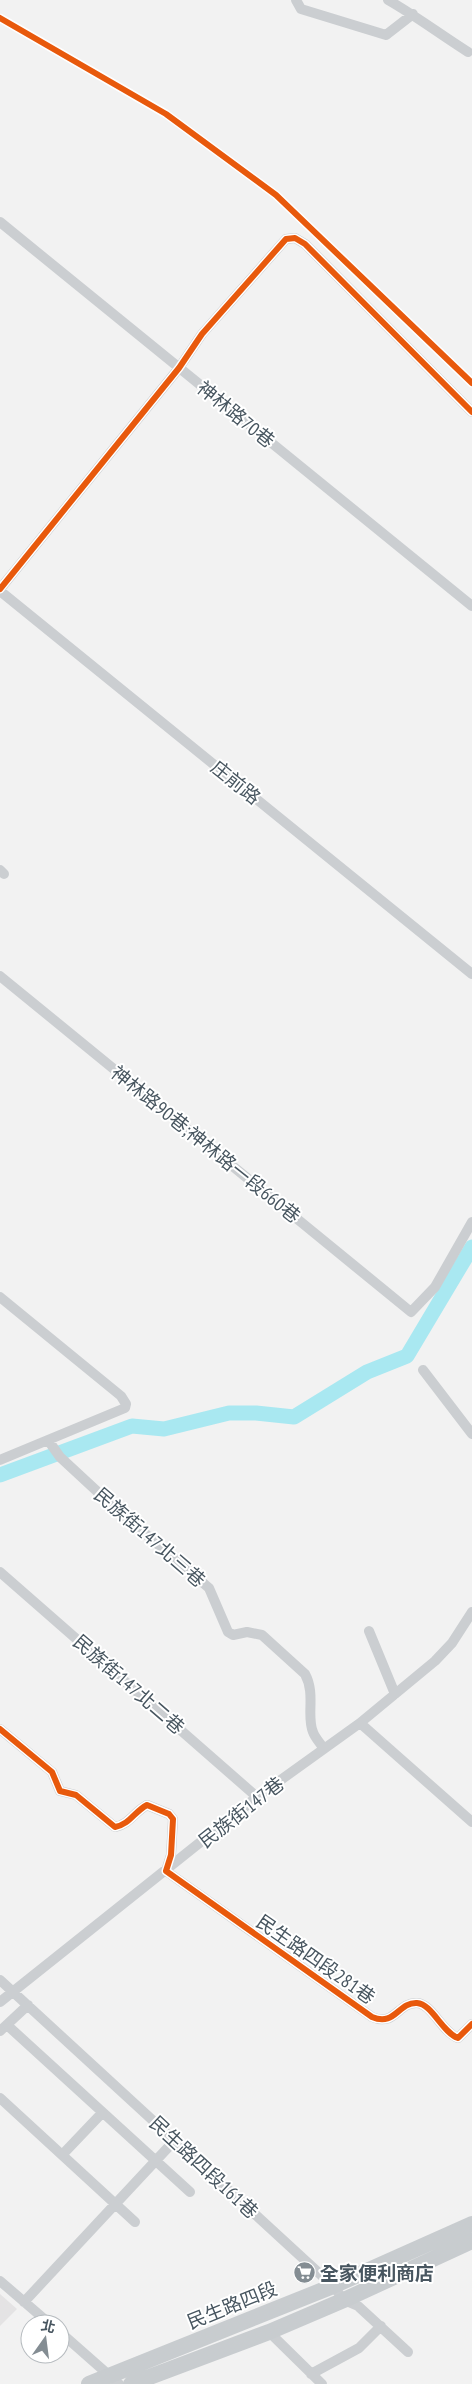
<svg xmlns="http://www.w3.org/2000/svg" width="472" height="2384" font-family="'PT Sans Narrow','Noto Sans TC',sans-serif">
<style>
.education{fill:#e4e3e4}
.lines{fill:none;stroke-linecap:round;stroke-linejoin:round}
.river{stroke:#a9e8f1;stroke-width:15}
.street{stroke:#cbced1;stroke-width:10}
.primary{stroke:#c8cccf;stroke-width:16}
.cycleway-casing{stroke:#fff;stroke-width:9}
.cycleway{stroke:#e8590c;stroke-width:6}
.labels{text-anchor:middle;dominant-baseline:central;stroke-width:4;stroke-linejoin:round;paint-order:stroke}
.street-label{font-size:19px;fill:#485660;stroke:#fff}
.poi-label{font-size:19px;font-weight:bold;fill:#485660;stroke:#fff;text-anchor:start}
</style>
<rect width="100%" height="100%" fill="#f2f2f2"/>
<!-- education -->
<path class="education" d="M0,2294L17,2309L0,2326Z"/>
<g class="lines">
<!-- river -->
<path class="river" d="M0,1475L132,1426L164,1429L229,1413H256L294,1417L367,1372L407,1356L472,1247"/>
<!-- street -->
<path class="street" d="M296,0L301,9L386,35L413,14
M388,0C416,16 441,35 468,52
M0,222L472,606
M0,589L179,368L202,334L286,239L295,238L305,244L472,412
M0,591L472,974
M0,870L4,874
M0,976L411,1312L435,1287L472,1222
M0,1297L121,1396L126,1404L125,1408L0,1460
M423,1370L472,1434
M48,1440L60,1457L114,1507L209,1588L228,1632L233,1635L247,1632L262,1635L305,1674C316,1694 306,1716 313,1732C315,1738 321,1744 324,1749
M0,1572L257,1797
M369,1631L395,1694
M360,1723L472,1822
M0,1729L52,1772L60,1791L76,1795L115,1827C130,1824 134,1812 147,1805L169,1814L173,1819L171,1855L166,1871L372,2017C395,2027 398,2002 417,2003C432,2004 442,2032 458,2038L472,2024
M0,1980L333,2286L344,2300L358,2306L408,2352
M0,2002L257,1797L360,1723L435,1661L452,1643L472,1612
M7,2025L190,2192
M0,2031L28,2005
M0,2098L135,2222
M63,2154L102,2113
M0,2281L50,2324
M24,2302L175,2140
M60,2332L119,2384
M269,2332L322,2384
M311,2374L359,2348L381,2326"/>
<!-- primary -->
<path class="primary" d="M89,2384L333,2286L472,2224
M131,2384L269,2332L344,2300L472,2241"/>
<defs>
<path id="cycleway" d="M0,18L166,114L276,195L472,383
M0,589L179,368L202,334L286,239L295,238L305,244L472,412
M0,1729L52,1772L60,1791L76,1795L115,1827C130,1824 134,1812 147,1805L169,1814L173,1819L171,1855L166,1871L372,2017C395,2027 398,2002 417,2003C432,2004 442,2032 458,2038L472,2024"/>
</defs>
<!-- cycleway casing -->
<use href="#cycleway" class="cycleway-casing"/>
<!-- cycleway -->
<use href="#cycleway" class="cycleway"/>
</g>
<!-- icons -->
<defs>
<symbol id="supermarket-disc" viewBox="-11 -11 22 22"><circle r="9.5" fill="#848d93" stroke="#fff"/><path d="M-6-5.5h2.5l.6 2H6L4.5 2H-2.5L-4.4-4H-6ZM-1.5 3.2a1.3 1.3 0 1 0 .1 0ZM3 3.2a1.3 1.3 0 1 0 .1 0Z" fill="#fff"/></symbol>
</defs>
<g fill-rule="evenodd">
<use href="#supermarket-disc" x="292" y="2260" width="25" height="25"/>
</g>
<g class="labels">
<!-- street labels -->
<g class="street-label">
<text transform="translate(236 414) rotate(39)">神林路70巷</text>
<text transform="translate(236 782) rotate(39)">庄前路</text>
<text transform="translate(206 1144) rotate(39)">神林路90巷;神林路一段660巷</text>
<text transform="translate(150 1537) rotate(41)">民族街147北三巷</text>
<text transform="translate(129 1684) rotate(41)">民族街147北二巷</text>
<text transform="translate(241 1812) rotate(-38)">民族街147巷</text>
<text transform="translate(316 1959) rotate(35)">民生路四段281巷</text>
<text transform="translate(204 2167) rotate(43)">民生路四段161巷</text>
<text transform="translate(232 2305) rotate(-22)">民生路四段</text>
</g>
<!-- poi labels -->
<g class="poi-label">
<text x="320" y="2273">全家便利商店</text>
</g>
</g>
<!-- north arrow -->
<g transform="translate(45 2339) rotate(14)"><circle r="24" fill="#ffffff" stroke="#b6bbbf"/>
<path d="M0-4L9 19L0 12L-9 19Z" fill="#848d93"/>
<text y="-8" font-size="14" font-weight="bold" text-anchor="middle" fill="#485660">北</text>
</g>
</svg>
